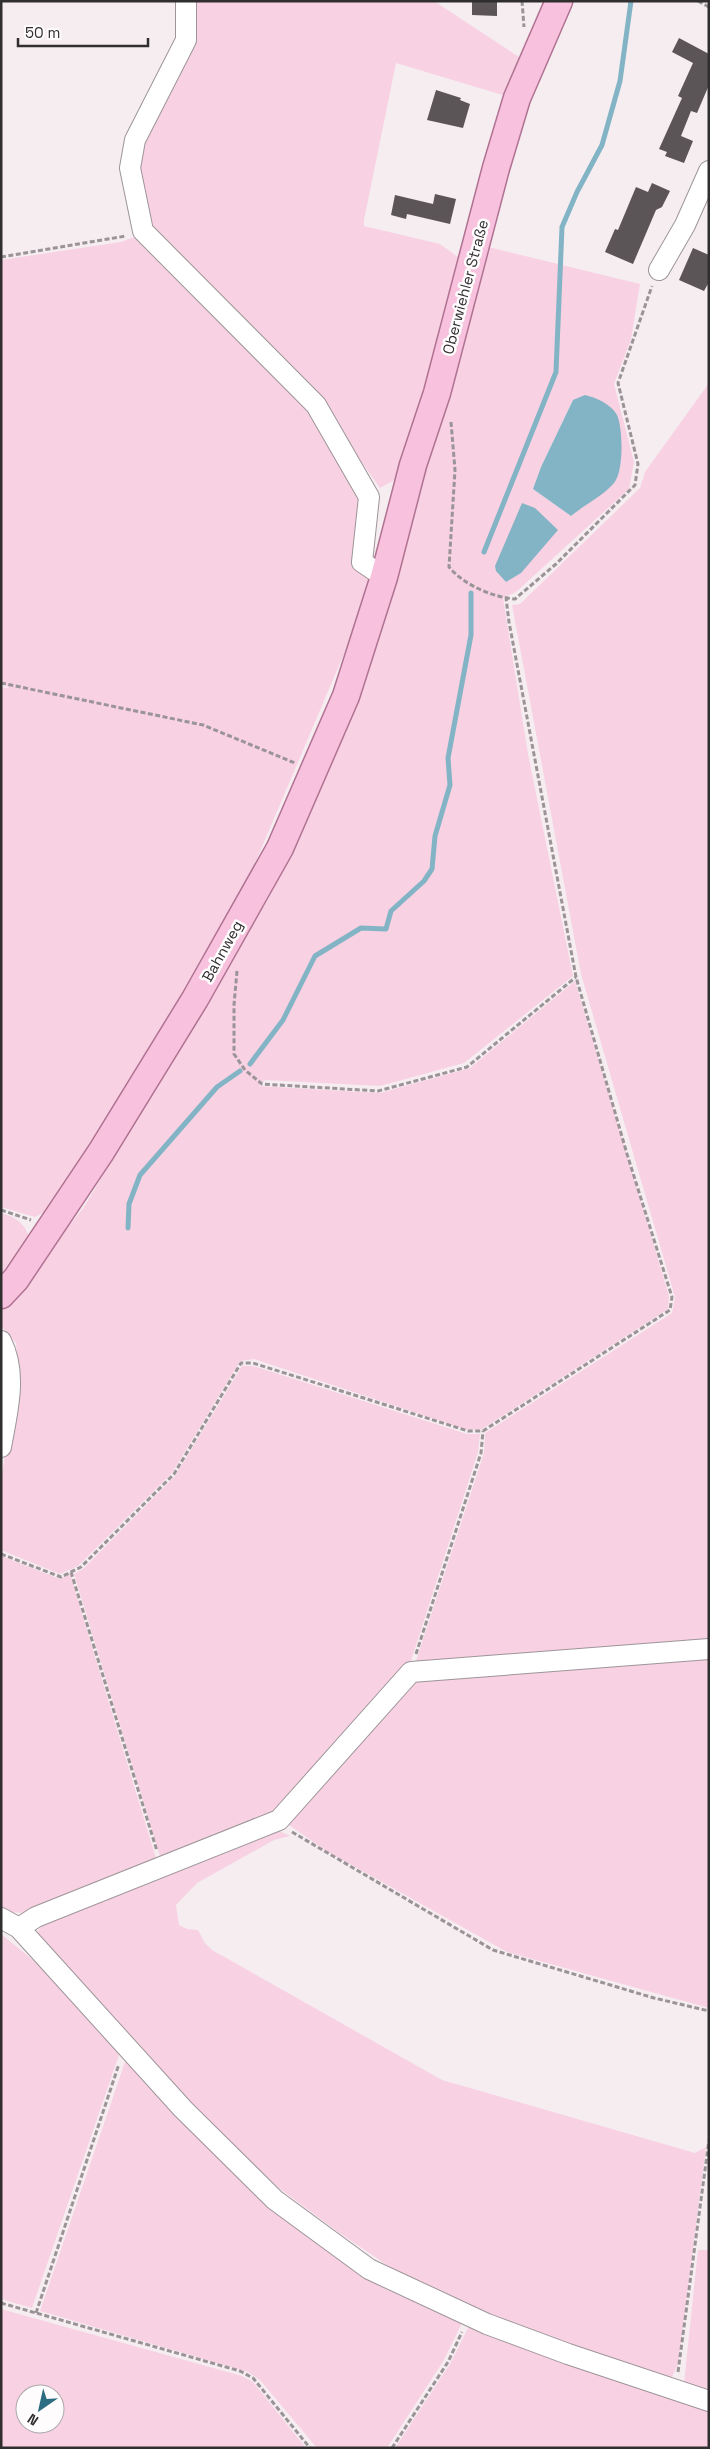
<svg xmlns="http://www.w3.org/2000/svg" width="710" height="2449" font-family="'Space Grotesk',sans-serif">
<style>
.green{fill:#f8d1e3;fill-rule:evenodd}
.water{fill:#83b4c5}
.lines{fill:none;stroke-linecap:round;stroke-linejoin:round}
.stream{stroke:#83b4c5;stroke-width:5}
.building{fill:#5c5558}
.minor-casing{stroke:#9d9598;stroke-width:22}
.major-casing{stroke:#b07292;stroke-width:29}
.path{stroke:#9a9497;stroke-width:3;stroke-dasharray:5 2.5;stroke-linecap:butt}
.minor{stroke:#fff;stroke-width:20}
.major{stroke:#f8c1dd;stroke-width:26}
.labels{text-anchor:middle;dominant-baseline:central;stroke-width:5;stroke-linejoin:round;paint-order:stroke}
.street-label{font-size:15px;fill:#312e2f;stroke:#fefcfd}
</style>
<rect width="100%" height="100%" fill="#f6edf1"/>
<!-- green -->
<path class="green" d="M192,1H434L522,59L506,96L396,63L364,220V226L440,244L458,257L403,475L380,488L324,410L152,234L138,199L142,133Z
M134,237L144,240L303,399L362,494L374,583L248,880L197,973L50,1209L35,1217L1,1207V687L8,688L1,680V260L121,242Z
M488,247L640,284L631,339L614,384L634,462L629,489L516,592L503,598L528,754L573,976L464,1063L380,1086L265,1080L259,1086L380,1093L470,1068L575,981L669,1296L668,1309L482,1429L468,1430L254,1359L240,1361L172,1473L78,1566L60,1574L1,1550V1480L15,1395L18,1367L16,1343L1,1326V1311L84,1207L270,896L349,720ZM573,400L576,512L571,516L533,489L541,467Z
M709,383V1644L415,1664L484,1453L485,1433L672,1313L675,1297L581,974L512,605L520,604L640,488L645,472Z
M1,1213C17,1217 25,1224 30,1239L1,1278Z
M242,1366H253L467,1434H480L478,1452L410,1664L286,1808L169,1860L160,1856L74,1574L83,1569L175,1476Z
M1,1556L60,1579L70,1574L158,1865L25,1913L10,1912L1,1908Z
M709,1652V2008L507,1952L325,1850L289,1825L292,1818L413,1680Z
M277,1830L290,1836L274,1840L197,1883L176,1905L179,1925L187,1929L198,1930L205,1943L212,1950L442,2080L695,2153L706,2147L678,2364L671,2379L513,2328L396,2271L338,2232L279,2188L229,2143L40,1939L38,1931L43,1924Z
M1,1934L50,1974L120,2052L32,2308L1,2299Z
M126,2059L212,2151L462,2323L444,2360L387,2448H317L260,2380L248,2372L40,2311Z
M698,2250H709V2391L684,2383Z
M1,2309L242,2376L253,2382L306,2448H1ZM25,2394H55V2424H25Z
M469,2326C547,2359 628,2382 709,2407V2448H395L450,2364Z"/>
<!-- water -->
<path class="water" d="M585,395C597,398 611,404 617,415C623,428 624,472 614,483C603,496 584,505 571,516L533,489L541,467L573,400Z
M522,503L535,508L558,530L521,573L506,582L496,571L495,566Z"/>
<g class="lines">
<!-- stream -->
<path class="stream" d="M484,552L556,372L562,227L577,192L602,145L620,81L631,1
M250,1064L283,1020L315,956L361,928L386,929L391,911L424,881L432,869L435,836L450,785L448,758L471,635V593
M128,1228L129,1204L140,1175L217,1087L240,1071"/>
</g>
<!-- building -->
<path class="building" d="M472,1H497V16L472,15Z
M679,38L709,54V85L697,113L691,111L681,136L693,141L684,163L665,156L667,152L659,149L682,98L678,96L693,63L672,52Z
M436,90L461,98L460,100L470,104L463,128L427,120Z
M652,183L670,191L662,207L656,210L633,264L605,252L615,229L618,230L636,187L648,192Z
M435,194L456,199L450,224L407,214L406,219L391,215L395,195L433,204Z
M693,248L709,255V282L704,291L679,280Z"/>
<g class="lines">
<defs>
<path id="minor" d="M186,1V40L135,140L130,168L143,231L316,405L369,497L362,562L384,577
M659,270L685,225L709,171
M1,1341C18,1374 7,1413 1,1447
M1,1918L19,1928L183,2109L275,2200L369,2269L487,2324L568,2354L709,2401
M19,1928L36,1917L279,1820L411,1672L709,1649"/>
<path id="major" d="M1,1295L16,1279L101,1152L195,999L280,848L346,696L384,577L413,465L437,393L496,168L517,98L559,1"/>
</defs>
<!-- minor casing -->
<use href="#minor" class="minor-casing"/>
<!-- major casing -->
<use href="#major" class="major-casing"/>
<!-- path -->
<path class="path" d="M522,1L524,27
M698,1L709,7
M1,257L126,236
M451,422L455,470L449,567C464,585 492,597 515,599L556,564L635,485L638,464L618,383L652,286
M1,683L203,725L295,763
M237,971L234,1005V1054L245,1070L262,1084L378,1091L467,1067L576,977
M1,1210L31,1220
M1,1554L61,1577L81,1567L174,1474L241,1363H253L468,1431H483L670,1310L672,1297L627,1154L576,977L509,622L506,598
M71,1572L157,1851
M416,1654L481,1453L483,1431
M292,1832L493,1950L654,1998L709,2011
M1,2303L240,2371L253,2378L310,2448
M36,2313L119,2064
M678,2372L709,2140
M392,2448L448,2362L462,2332"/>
<!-- minor -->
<use href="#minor" class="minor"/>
<!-- major -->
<use href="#major" class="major"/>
</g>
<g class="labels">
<!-- street labels -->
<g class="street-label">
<text transform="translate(465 287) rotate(-75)">Oberwiehler Straße</text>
<text transform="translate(222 951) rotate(-61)">Bahnweg</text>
</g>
</g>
<!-- border -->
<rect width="710" height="2449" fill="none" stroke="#312e2f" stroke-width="5"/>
<!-- north arrow -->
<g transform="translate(40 2409) rotate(214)"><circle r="24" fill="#fefcfd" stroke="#acaaab"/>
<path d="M0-4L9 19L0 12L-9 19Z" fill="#2d6d81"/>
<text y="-8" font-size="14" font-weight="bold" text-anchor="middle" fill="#312e2f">N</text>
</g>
<!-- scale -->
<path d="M18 38v8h130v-8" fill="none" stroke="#312e2f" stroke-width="2.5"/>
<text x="25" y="38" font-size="15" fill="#312e2f" stroke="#fefcfd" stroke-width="4" paint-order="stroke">50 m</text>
</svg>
